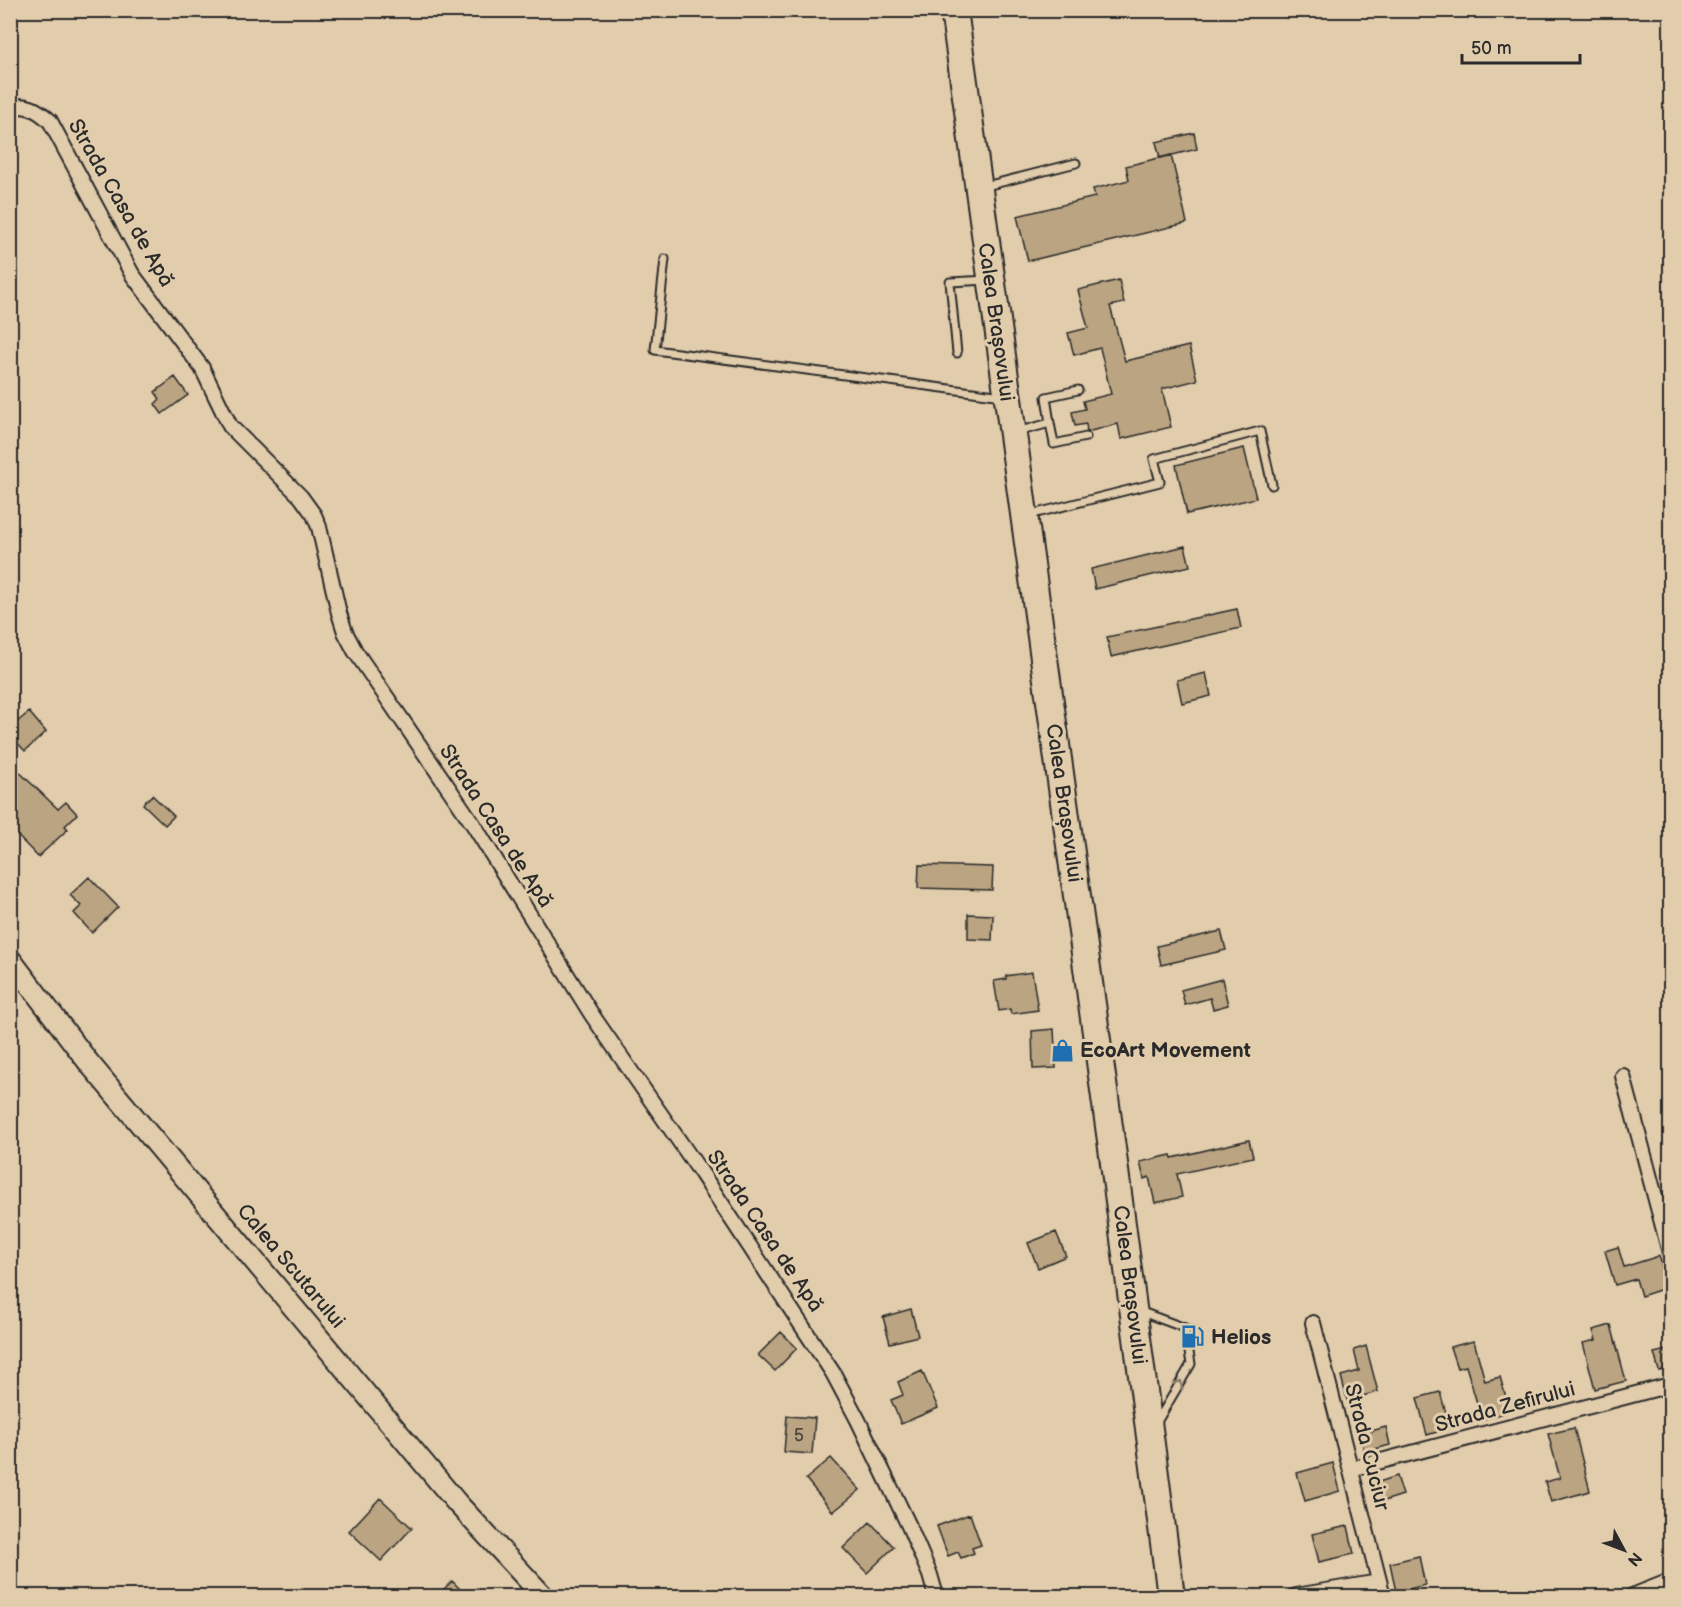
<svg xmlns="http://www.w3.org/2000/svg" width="1681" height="1607" font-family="'Balsamiq Sans',sans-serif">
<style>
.building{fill:#baa481;stroke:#2b2b2b;stroke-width:1.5}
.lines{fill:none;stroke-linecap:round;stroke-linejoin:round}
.lane-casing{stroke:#2b2b2b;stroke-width:11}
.street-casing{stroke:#2b2b2b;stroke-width:18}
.secondary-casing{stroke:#2b2b2b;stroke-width:24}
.highway-casing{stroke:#2b2b2b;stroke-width:30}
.lane{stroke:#e1ccab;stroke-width:7}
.street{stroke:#e1ccab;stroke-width:14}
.secondary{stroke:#e1ccab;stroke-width:20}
.highway{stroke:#e1ccab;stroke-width:26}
.oneway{stroke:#867c6b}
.labels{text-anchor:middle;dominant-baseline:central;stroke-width:6;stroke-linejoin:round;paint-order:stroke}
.number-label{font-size:18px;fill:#4f4940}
.street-label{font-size:21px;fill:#2b2b2b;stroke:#e1ccab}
.poi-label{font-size:21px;font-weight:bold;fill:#2b2b2b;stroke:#e1ccab;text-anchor:start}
</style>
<rect width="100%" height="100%" fill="#e1ccab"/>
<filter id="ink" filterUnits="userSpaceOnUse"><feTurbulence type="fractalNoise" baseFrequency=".0167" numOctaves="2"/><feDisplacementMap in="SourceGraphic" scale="12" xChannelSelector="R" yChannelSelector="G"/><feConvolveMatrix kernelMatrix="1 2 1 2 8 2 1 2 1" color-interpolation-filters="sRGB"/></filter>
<g filter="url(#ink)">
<!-- building -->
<path class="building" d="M1194,133L1197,149L1160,158L1156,142Z
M1171,155L1187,223L1028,261L1017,216L1095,197L1093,189L1129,180L1126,166Z
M1119,280L1124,303L1110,306L1125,361L1189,346L1197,380L1162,389L1171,427L1121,439L1118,424L1087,432L1086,424L1075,426L1072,412L1085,409L1083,401L1111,394L1100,348L1074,355L1068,333L1088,328L1078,290Z
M175,377L188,395L162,414L155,404L160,399L155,392Z
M1244,448L1256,498L1187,514L1176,465Z
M1185,546L1190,566L1095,589L1091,569Z
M1237,609L1241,628L1111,657L1107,637Z
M1206,673L1211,696L1182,703L1177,680Z
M29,712L46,732L25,751L10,735V728Z
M10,763L58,809L66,802L77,814L65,826L68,829L38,857L10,828Z
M152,795L174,816L165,825L143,804Z
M919,865L993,867L992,890L918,888Z
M89,877L118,907L92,933L74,913L81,906L70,895Z
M968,914L993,915L992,940L968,939Z
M1221,931L1226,950L1161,965L1157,946Z
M1032,972L1038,1010L1011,1014L1010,1009L999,1011L994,981L1006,979V976Z
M1222,979L1228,1005L1213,1009L1210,998L1185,1005L1181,990Z
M1054,1029L1056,1068L1033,1069L1032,1031Z
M1249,1140L1253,1157L1177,1174L1182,1197L1155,1203L1149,1177L1144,1179L1140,1162L1171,1155L1172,1158Z
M1056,1232L1066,1256L1038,1268L1028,1243Z
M1618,1247L1624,1267L1659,1256L1669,1287L1641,1296L1636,1279L1615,1285L1605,1251Z
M911,1309L918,1336L890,1343L883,1317Z
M1611,1325L1626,1381L1595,1389L1583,1343L1596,1340L1593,1330Z
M781,1332L797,1348L775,1371L758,1355Z
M1474,1341L1485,1381L1500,1377L1510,1411L1482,1420L1466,1366L1457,1368L1450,1347Z
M1366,1346L1378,1392L1347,1400L1341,1376L1359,1371L1354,1350Z
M1671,1349V1368L1659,1371L1654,1353Z
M922,1371L938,1408L901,1424L891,1400L903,1395L898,1382Z
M1440,1392L1450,1428L1427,1435L1417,1398Z
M787,1416L815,1418L812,1454L784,1452Z
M1386,1427L1390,1445L1364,1452L1360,1434Z
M1574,1428L1590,1491L1551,1502L1545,1482L1560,1478L1548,1434Z
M831,1458L860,1490L833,1512L806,1479Z
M1333,1463L1340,1491L1305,1501L1297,1473Z
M1397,1476L1403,1495L1378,1503L1373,1484Z
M380,1498L412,1528L381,1561L349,1531Z
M970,1514L981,1545L972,1548L974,1553L961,1558L958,1552L948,1556L937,1526Z
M870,1522L894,1547L867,1573L843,1548Z
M1348,1526L1354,1554L1319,1562L1312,1534Z
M1419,1556L1425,1585L1396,1592L1390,1563Z
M452,1581L467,1596H437Z"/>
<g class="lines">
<defs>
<path id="lane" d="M982,187L1076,163
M665,259L655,350L1003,396
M957,353L950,282L988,280
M1050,423L1046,397L1078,390
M1017,432L1050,423L1054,444L1086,437
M1029,515L1160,482L1154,459L1260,431L1272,485
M1139,1311L1185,1328L1191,1364L1157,1422"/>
<path id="street" d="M10,107C27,103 38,110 50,121L132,274L202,368L230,426L301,497L314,515L319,527L339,613L345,632L355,651L473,824L592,1015L702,1174L833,1373L858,1420L909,1526L930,1575L936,1596
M1623,1076L1670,1253
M1313,1323L1383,1596
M1351,1469L1670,1385
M1296,1596L1379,1582
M1632,1596L1670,1581"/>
<path id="secondary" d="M10,959L89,1063L457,1503L543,1596"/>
<path id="highway" d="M954,10L1112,1148L1171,1596"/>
</defs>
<!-- lane casing -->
<use href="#lane" class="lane-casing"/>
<!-- street casing -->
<use href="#street" class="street-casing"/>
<!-- secondary casing -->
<use href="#secondary" class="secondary-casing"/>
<!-- highway casing -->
<use href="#highway" class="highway-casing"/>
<!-- lane -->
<use href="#lane" class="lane"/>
<!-- street -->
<use href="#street" class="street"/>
<!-- secondary -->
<use href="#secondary" class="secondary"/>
<!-- highway -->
<use href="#highway" class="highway"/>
</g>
<!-- one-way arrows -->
<defs><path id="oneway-chevron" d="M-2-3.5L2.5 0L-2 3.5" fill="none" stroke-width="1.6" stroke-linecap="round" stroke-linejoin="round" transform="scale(1.5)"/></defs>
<use class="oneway" href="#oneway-chevron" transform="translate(1179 1384) rotate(-59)"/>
</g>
<!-- icons -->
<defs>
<symbol id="shop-bare" viewBox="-9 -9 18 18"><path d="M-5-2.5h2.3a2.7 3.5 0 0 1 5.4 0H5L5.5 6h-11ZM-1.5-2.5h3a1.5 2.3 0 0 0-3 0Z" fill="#1f6fb2" stroke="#e1ccab" stroke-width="2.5" paint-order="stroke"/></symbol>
<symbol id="fuel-bare" viewBox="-9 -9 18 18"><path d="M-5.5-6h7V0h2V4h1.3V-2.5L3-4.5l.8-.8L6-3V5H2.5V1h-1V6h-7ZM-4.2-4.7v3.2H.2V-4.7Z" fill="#1f6fb2" stroke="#e1ccab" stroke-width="2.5" paint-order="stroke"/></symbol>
</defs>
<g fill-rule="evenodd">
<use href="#shop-bare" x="1046" y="1034" width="33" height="33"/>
<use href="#fuel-bare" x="1176" y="1320" width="33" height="33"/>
</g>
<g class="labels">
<!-- number labels -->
<g class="number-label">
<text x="799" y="1435">5</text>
</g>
<!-- street labels -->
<g class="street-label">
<text transform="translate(121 203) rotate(60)">Strada Casa de Apă</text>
<text transform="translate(996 322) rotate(82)">Calea Brașovului</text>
<text transform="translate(1064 803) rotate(82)">Calea Brașovului</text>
<text transform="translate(496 826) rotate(57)">Strada Casa de Apă</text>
<text transform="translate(765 1231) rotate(56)">Strada Casa de Apă</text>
<text transform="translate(291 1266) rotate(50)">Calea Scutarului</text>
<text transform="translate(1130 1285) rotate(83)">Calea Brașovului</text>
<text transform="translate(1505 1407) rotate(-15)">Strada Zefirului</text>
<text transform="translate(1367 1447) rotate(76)">Strada Cuciur</text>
</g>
<!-- poi labels -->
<g class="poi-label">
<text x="1080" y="1050">EcoArt Movement</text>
<text x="1211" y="1337">Helios</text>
</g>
</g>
<!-- margin -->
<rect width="1681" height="1607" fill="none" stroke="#e1ccab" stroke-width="36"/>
<rect x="18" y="18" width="1645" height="1571" fill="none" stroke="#2b2b2b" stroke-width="2" filter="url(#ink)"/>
<!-- north arrow -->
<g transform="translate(1624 1550) rotate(131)" stroke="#e1ccab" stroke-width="4.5" paint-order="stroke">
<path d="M0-4.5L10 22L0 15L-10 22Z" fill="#2b2b2b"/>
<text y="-9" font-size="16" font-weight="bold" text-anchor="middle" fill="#2b2b2b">N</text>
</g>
<!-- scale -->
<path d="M1462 54v9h118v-9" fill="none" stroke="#2b2b2b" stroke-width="3"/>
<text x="1471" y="54" font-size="18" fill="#2b2b2b" stroke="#e1ccab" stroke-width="4.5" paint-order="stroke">50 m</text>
</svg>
